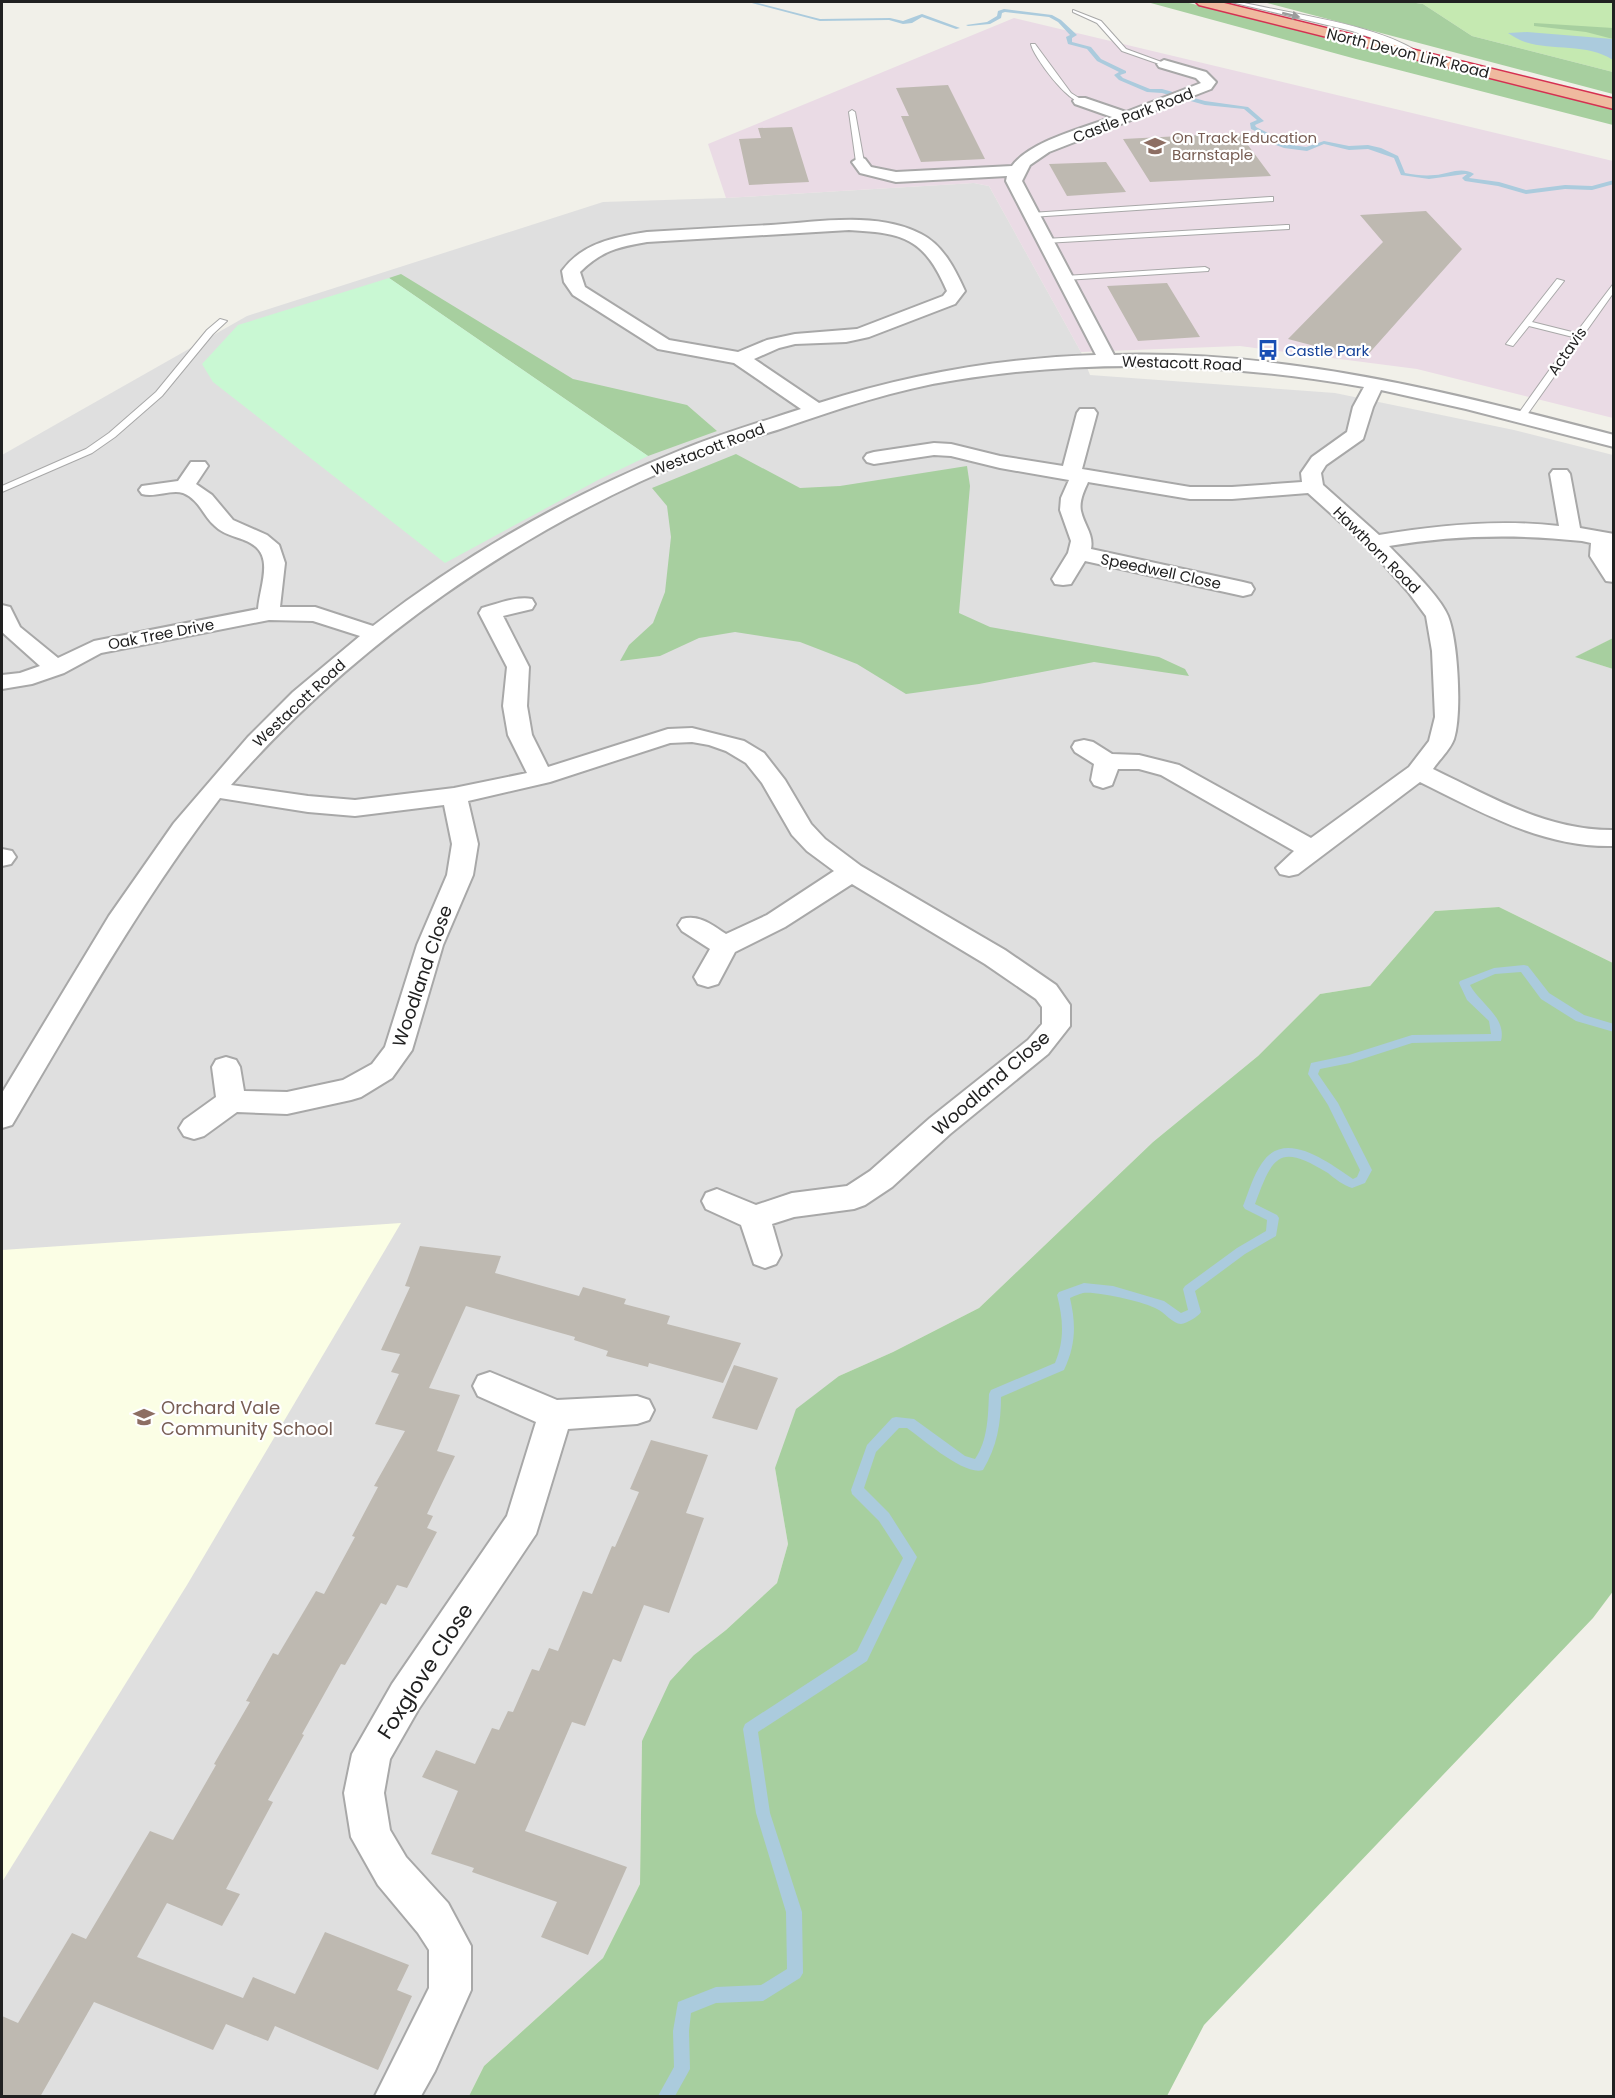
<svg xmlns="http://www.w3.org/2000/svg" width="1615" height="2098" font-family="Poppins,sans-serif">
<style>
.residential{fill:#dfdfdf}
.industrial{fill:#eadbe5}
.education{fill:#fbfee5}
.grass{fill:#c5e9b1}
.forest{fill:#a7cf9f}
.park{fill:#c9f8d3}
.water{fill:#abcbdd}
.lines{fill:none;stroke-linecap:round;stroke-linejoin:round}
.stream{fill:#abcbdd;fill-rule:evenodd}
.building{fill:#beb9b1}
.service-casing{stroke:#a8a8a8;stroke-width:2}
.minor-casing{stroke:#a8a8a8;stroke-width:4}
.trunk-casing{stroke:#d53051;stroke-width:3}
.service{fill:#fff;fill-rule:evenodd}
.minor{fill:#fff;fill-rule:evenodd}
.trunk{fill:#efba9f;fill-rule:evenodd}
.oneway{fill:#9b9b9b}
.labels{text-anchor:middle;dominant-baseline:central;stroke-width:4.5;stroke-linejoin:round;paint-order:stroke}
.far-street-label{font-size:15px;fill:#212121;stroke:#fff}
.far-education-label{font-size:15px;fill:#785e54;stroke:#fff;text-anchor:start}
.far-transit-label{font-size:15px;fill:#164399;stroke:#fff;text-anchor:start}
.street-label{font-size:18px;fill:#212121;stroke:#fff}
.education-label{font-size:18px;fill:#785e54;stroke:#fff;text-anchor:start}
.near-street-label{font-size:21px;fill:#212121;stroke:#fff}
</style>
<rect width="100%" height="100%" fill="#f1f0e9"/>
<!-- residential -->
<path class="residential" d="M974,183L989,186L1081,352L1090,375L1335,393L1514,430L1613,455V638L1576,657L1613,669V963L1499,907L1435,911L1370,986L1320,994L1258,1056L1153,1142L979,1308L893,1352L839,1376L775,1468L788,1544L777,1583L726,1630L694,1655L642,1741L640,1884L603,1958L484,2066L469,2096H2V455L247,316L603,202L726,198Z"/>
<!-- industrial -->
<path class="industrial" d="M1014,18L1613,161V418L1417,369L1240,346L1081,352L989,186L974,183L726,198L708,144Z"/>
<!-- education -->
<path class="education" d="M401,1223L187,1585L2,1882V1250Z"/>
<!-- grass -->
<path class="grass" d="M1409,2H1613V72L1472,36L1423,4Z"/>
<!-- forest -->
<path class="forest" d="M1147,2H1185L1613,108V125L1356,59Z
M1263,2H1409L1423,4L1472,36L1613,72V94Z
M1534,23L1613,28V39L1586,32L1534,26Z
M401,274L573,379L687,405L717,431L648,456L389,278Z
M736,454L800,488L840,486L967,466L970,486L959,613L990,627L1159,657L1185,669L1189,676L1094,662L979,684L906,694L857,664L800,642L735,632L699,638L660,656L620,661L629,645L653,623L665,592L671,537L667,506L652,488Z
M1613,638V669L1575,657Z
M1499,907L1613,963L1614,1590L1593,1618L1204,2025L1167,2096H469L484,2066L603,1958L640,1884L642,1741L670,1681L694,1655L726,1630L777,1583L788,1544L775,1468L796,1409L839,1376L893,1352L979,1308L1153,1142L1258,1056L1320,994L1370,986L1435,911Z"/>
<!-- park -->
<path class="park" d="M389,278L648,456L598,480L445,563L213,382L202,364L238,325Z"/>
<!-- water -->
<path class="water" d="M1527,32L1613,39V60C1587,43 1553,51 1525,42C1519,40 1513,36 1508,33Z"/>
<g class="lines">
<!-- stream -->
<path class="stream" d="M748,2H754L820,19L890,18L903,21L922,14L960,28L956,29L922,17L912,23L903,24L889,20L820,21Z
M1004,9L1052,15L1061,20L1077,35L1072,38V42L1091,47L1101,59L1126,71V73L1120,75L1123,78L1150,89H1162L1205,101L1248,107L1264,121L1255,125L1256,127L1270,134L1272,140L1285,144L1306,147L1324,141L1349,146L1368,145L1381,148L1398,156L1405,173C1415,175 1425,176 1435,175C1449,174 1461,166 1474,174L1469,178L1499,182L1526,190L1565,185L1592,186L1614,180V184L1592,190L1565,189L1526,194L1498,186L1465,181L1462,178L1467,174H1465L1429,179L1401,175L1394,158L1368,149L1349,150L1324,144L1307,151L1284,148L1268,142L1266,136L1251,129L1250,123L1257,120L1244,109L1205,105L1162,93L1147,92L1119,80L1114,75L1119,72L1097,61L1087,49L1068,44L1066,37L1070,35L1058,22L1049,17L1005,12L1002,13L1001,18L990,24L968,26L966,25L987,22L997,16L998,11Z
M1524,965L1528,966L1549,993L1584,1015L1614,1024V1032L1576,1021L1541,999L1521,972L1495,974L1470,985C1479,1003 1507,1017 1501,1041L1412,1043L1350,1063L1320,1069L1318,1074L1338,1103L1372,1170L1365,1183L1352,1188C1343,1185 1335,1179 1328,1173C1279,1143 1273,1155 1255,1204L1277,1215L1279,1218L1276,1236L1245,1254L1195,1291L1201,1312C1198,1317 1187,1323 1181,1324C1173,1324 1164,1312 1157,1309C1145,1302 1097,1291 1083,1293C1079,1294 1074,1296 1070,1298C1076,1324 1076,1345 1064,1370L1001,1397C1001,1423 997,1447 983,1470C964,1476 923,1439 907,1428H899L876,1452L864,1488L889,1513L917,1557L867,1661L758,1732L770,1813L802,1912L803,1973L800,1978L763,2001L716,2003L691,2013L689,2031L690,2069L675,2096H658L674,2067L673,2031L678,2002L716,1987L761,1985L787,1969L786,1912L756,1813L743,1729L745,1724L857,1651L903,1558L879,1521L852,1494L851,1490L867,1445L892,1418L896,1417L914,1419L965,1456L975,1459C988,1440 988,1416 989,1394L991,1390L1055,1363C1065,1339 1063,1319 1057,1295L1059,1292L1084,1283L1113,1286L1164,1301L1181,1313L1188,1310L1183,1289L1185,1286L1237,1248L1266,1231L1267,1220L1245,1209L1243,1206C1249,1191 1253,1176 1262,1163C1285,1128 1329,1163 1353,1179L1357,1177L1360,1170L1328,1105L1308,1074L1311,1063L1349,1055L1412,1035L1491,1034L1489,1021L1467,1000L1459,983L1460,981L1494,968Z"/>
</g>
<!-- building -->
<path class="building" d="M948,85L985,159L921,162L901,116H909L896,88Z
M792,127L809,182L749,185L739,139L761,138L758,128Z
M1239,133L1271,176L1150,182L1123,139Z
M1106,162L1126,192L1067,196L1049,164Z
M1426,211L1462,249L1364,359L1288,339L1383,242L1360,215Z
M1167,283L1200,337L1138,341L1107,286Z
M420,1246L501,1256L495,1273L579,1296L583,1287L626,1299L624,1304L670,1316L667,1324L741,1343L723,1383L649,1363L648,1367L606,1356L608,1351L574,1340L575,1337L466,1306L429,1388L460,1395L437,1451L455,1456L427,1514L433,1516L427,1528L437,1532L407,1588L397,1585L386,1605L381,1603L345,1665L341,1664L302,1734L304,1735L268,1800L273,1802L226,1889L240,1894L222,1926L167,1903L137,1957L243,1998L253,1977L295,1994L325,1932L409,1965L397,1990L412,1996L378,2070L275,2026L268,2041L226,2024L213,2050L94,2002L40,2097H2V2016L18,2023L72,1933L86,1939L150,1831L173,1840L216,1765L214,1764L250,1702L246,1701L273,1653L278,1655L316,1591L324,1594L355,1537L352,1536L378,1487L374,1486L405,1431L375,1424L399,1374L391,1372L400,1354L381,1350L410,1287L405,1286Z
M734,1365L778,1378L757,1430L712,1418Z
M651,1440L708,1455L686,1513L704,1518L669,1613L644,1605L621,1662L613,1659L585,1726L572,1722L525,1831L627,1867L588,1955L541,1937L557,1902L472,1872L474,1868L431,1854L458,1791L422,1777L436,1750L475,1764L492,1728L499,1730L508,1711L513,1712L532,1669L539,1671L549,1648L558,1651L583,1591L592,1594L612,1546L615,1547L639,1492L630,1489Z"/>
<g class="lines">
<defs>
<path id="service" d="M1231,2H1240C1291,14 1383,25 1424,56L1419,57L1398,47L1352,31Z
M1073,10L1101,21L1126,49L1167,64L1162,65L1122,51L1097,23L1073,12Z
M1031,44H1035L1071,93L1082,100V102C1068,103 1033,56 1031,44Z
M852,110L855,112L864,162L860,164L856,162L849,112Z
M1270,197H1273V201L1031,217L1027,215L1031,213Z
M1286,225H1289V229L1045,243L1041,241L1045,239Z
M1205,267L1209,269L1208,271L1065,280L1061,278L1065,276Z
M1557,279L1564,281L1532,322L1576,333L1614,283V292L1524,419H1518L1516,417L1573,337L1529,326L1513,346L1506,344Z
M220,319L227,321L213,334L162,396L115,437L92,453L2,492V486L86,449L109,433L156,392L207,330Z"/>
<path id="minor" d="M1164,60L1206,72L1216,82L1211,89L1049,152L1030,165L1022,181L1114,355C1285,350 1449,392 1614,435V447L1466,409L1381,390L1373,407L1363,439L1326,465L1321,473L1323,485L1379,535C1438,525 1498,519 1559,526L1550,474L1553,470H1567L1570,474L1580,528L1614,534L1612,556L1614,582L1606,581L1590,556L1591,543L1582,541C1517,534 1454,535 1389,546C1405,563 1440,596 1448,616C1458,641 1462,714 1454,739C1450,750 1439,760 1433,769C1491,797 1548,831 1614,830V846C1543,848 1481,812 1420,782L1298,874L1289,876L1280,874L1276,868L1294,851L1161,775L1139,769H1118L1112,785L1103,788L1094,785L1091,780L1094,764L1075,752L1072,747L1075,742L1084,740L1093,742L1112,754L1139,755L1179,765L1311,838L1409,767L1429,741L1435,717L1432,651L1426,616L1409,593L1367,546L1308,493L1232,499H1190L1088,482C1084,491 1079,501 1081,511C1084,525 1094,535 1091,549L1243,582L1251,584L1254,589L1251,594L1243,596L1085,561L1071,584L1063,585L1055,584L1052,579L1068,553L1071,541L1060,510L1061,498L1069,480L1000,468L951,456L934,455L874,464L867,462L864,458L867,454L874,452L934,443L951,444L1000,456L1063,466L1077,413L1080,409H1094L1097,413L1082,469L1190,487H1232L1302,482L1301,473L1312,457L1347,432L1353,407L1364,387C1228,363 1092,358 956,380C896,389 838,409 780,429C752,438 724,446 697,457C519,529 357,642 231,785L308,796L355,800L454,788L527,773L508,735L503,706L507,667L479,613L482,608C497,604 516,596 532,599L535,604L532,609L503,616L529,667L527,706L532,735L548,767L668,729L692,728L744,741L764,753L785,780L811,824L825,839L861,866L1005,950L1056,985L1070,1005V1026L1048,1054L950,1134L892,1187L865,1205L854,1209L794,1217L772,1224L781,1255L776,1264L765,1268L754,1264L741,1225L706,1209L702,1201L706,1193L717,1189L756,1205L792,1193L847,1186L870,1171L930,1118L1028,1040L1042,1024V1007L1036,999L985,964L852,884L785,927L735,952L718,984L708,987L698,984L694,977L710,949L682,931L678,925L682,919C699,914 712,925 726,934L767,915L834,871L807,851L792,835L762,783L746,763L726,751L709,745L692,742L670,743L550,782L468,801L478,844L473,875L443,945L412,1050L392,1078L361,1097L351,1100L287,1114L237,1112L204,1136L194,1139L184,1136L179,1128L184,1120L216,1097L212,1067L216,1060L226,1057L236,1060L240,1067L244,1091L287,1092L343,1080L372,1064L385,1047L417,945L447,875L452,844L444,805L355,816L308,812L220,798C141,901 78,1013 12,1125L2,1128V1093L109,916L174,823L248,737L293,692L360,636L313,621L269,620L101,653L64,673L32,684L2,689V675L20,673L40,666L2,632V605L10,607L20,627L58,658L94,641L258,609C260,583 277,552 244,540C234,536 223,534 215,526C203,516 200,500 183,493C171,489 155,498 142,494L139,490L142,486L178,481L191,462H205L208,466L196,484L212,495L233,520L267,535L279,545L285,563L280,607H315L373,626C466,554 572,494 681,450C720,434 761,422 801,409L734,363L658,349L573,295L564,282L562,271C582,243 615,237 647,232C688,230 730,227 771,225C818,222 877,211 921,234C943,245 955,269 965,291L955,304L869,337L846,342L795,344L779,348L754,359L819,403C909,374 1001,358 1096,355L1006,181L1007,176L896,182L860,173L852,162L860,157L865,159L871,167L896,172L1012,166C1030,141 1084,128 1112,117L1075,104L1073,101L1075,98H1085L1126,112L1201,83L1196,78L1159,67L1157,64ZM849,230C904,233 924,238 947,291L943,296L857,329L795,334L767,340L738,352L669,340L585,287L580,272C601,251 618,247 647,242Z
M2,849L12,851L16,857L11,864L2,866Z
M490,1372L557,1400L637,1396L649,1400L654,1410L649,1420L637,1424L568,1429L536,1534L418,1710L390,1759L384,1793L390,1830L406,1857L448,1903L471,1946V1990L435,2071L421,2096H375L429,1988V1950L418,1933L378,1885L351,1837L344,1793L352,1754L392,1684L507,1516L536,1422L478,1396L473,1386L478,1376Z"/>
<path id="trunk" d="M1196,2H1220L1614,99V109L1199,5Z"/>
</defs>
<!-- service casing -->
<use href="#service" class="service-casing"/>
<!-- minor casing -->
<use href="#minor" class="minor-casing"/>
<!-- trunk casing -->
<use href="#trunk" class="trunk-casing"/>
<!-- service -->
<use href="#service" class="service"/>
<!-- minor -->
<use href="#minor" class="minor"/>
<!-- trunk -->
<use href="#trunk" class="trunk"/>
</g>
<!-- one-way arrows -->
<defs><path id="oneway-solid" d="M-6-.8H1V-3.2L6.5 0L1 3.2V.8H-6Z" transform="scale(1.5)"/></defs>
<use class="oneway" href="#oneway-solid" transform="translate(1291 15) rotate(13)"/>
<!-- icons -->
<defs>
<symbol id="school-bare" viewBox="-9 -9 18 18"><path d="M0-5L7-2L0 1L-7-2ZM-4 1L0 2.5L4 1V4Q0 6-4 4Z" fill="#8d6e63" stroke="#fff" stroke-width="2.5" paint-order="stroke"/></symbol>
<symbol id="bus-bare" viewBox="-9 -9 18 18"><path d="M-5-6H5V4H4V6H2V4H-2V6H-4V4H-5ZM-3.5-4V0h7V-4ZM-3.5 1.2v1.5H-2V1.2ZM2 1.2v1.5H3.5V1.2Z" fill="#1a4fb4" stroke="#fff" stroke-width="2.5" paint-order="stroke"/></symbol>
</defs>
<g fill-rule="evenodd">
<use href="#school-bare" x="1140" y="131" width="30" height="30"/>
<use href="#bus-bare" x="1253" y="335" width="30" height="30"/>
<use href="#school-bare" x="129" y="1402" width="30" height="30"/>
</g>
<g class="labels">
<!-- far-street labels -->
<g class="far-street-label">
<text transform="translate(1408 53) rotate(14)">North Devon Link Road</text>
<text transform="translate(1133 115) rotate(-21)">Castle Park Road</text>
<text transform="translate(1567 351) rotate(-55)">Actavis</text>
<text transform="translate(1182 363) rotate(2)">Westacott Road</text>
<text transform="translate(708 449) rotate(-21)">Westacott Road</text>
<text transform="translate(1377 550) rotate(45)">Hawthorn Road</text>
<text transform="translate(1161 571) rotate(12)">Speedwell Close</text>
<text transform="translate(161 634) rotate(-11)">Oak Tree Drive</text>
<text transform="translate(299 703) rotate(-43)">Westacott Road</text>
</g>
<!-- far-education labels -->
<g class="far-education-label">
<text x="1172" y="137">On Track Education<tspan x="1172" dy="17">Barnstaple</tspan></text>
</g>
<!-- far-transit labels -->
<g class="far-transit-label">
<text x="1285" y="350">Castle Park</text>
</g>
<!-- street labels -->
<g class="street-label">
<text transform="translate(422 976) rotate(-71)">Woodland Close</text>
<text transform="translate(991 1083) rotate(-41)">Woodland Close</text>
</g>
<!-- education labels -->
<g class="education-label">
<text x="161" y="1407">Orchard Vale<tspan x="161" dy="21">Community School</tspan></text>
</g>
<!-- near-street labels -->
<g class="near-street-label">
<text transform="translate(425 1671) rotate(-57)">Foxglove Close</text>
</g>
</g>
<!-- border -->
<rect width="1615" height="2098" fill="none" stroke="#212121" stroke-width="6"/>
</svg>
